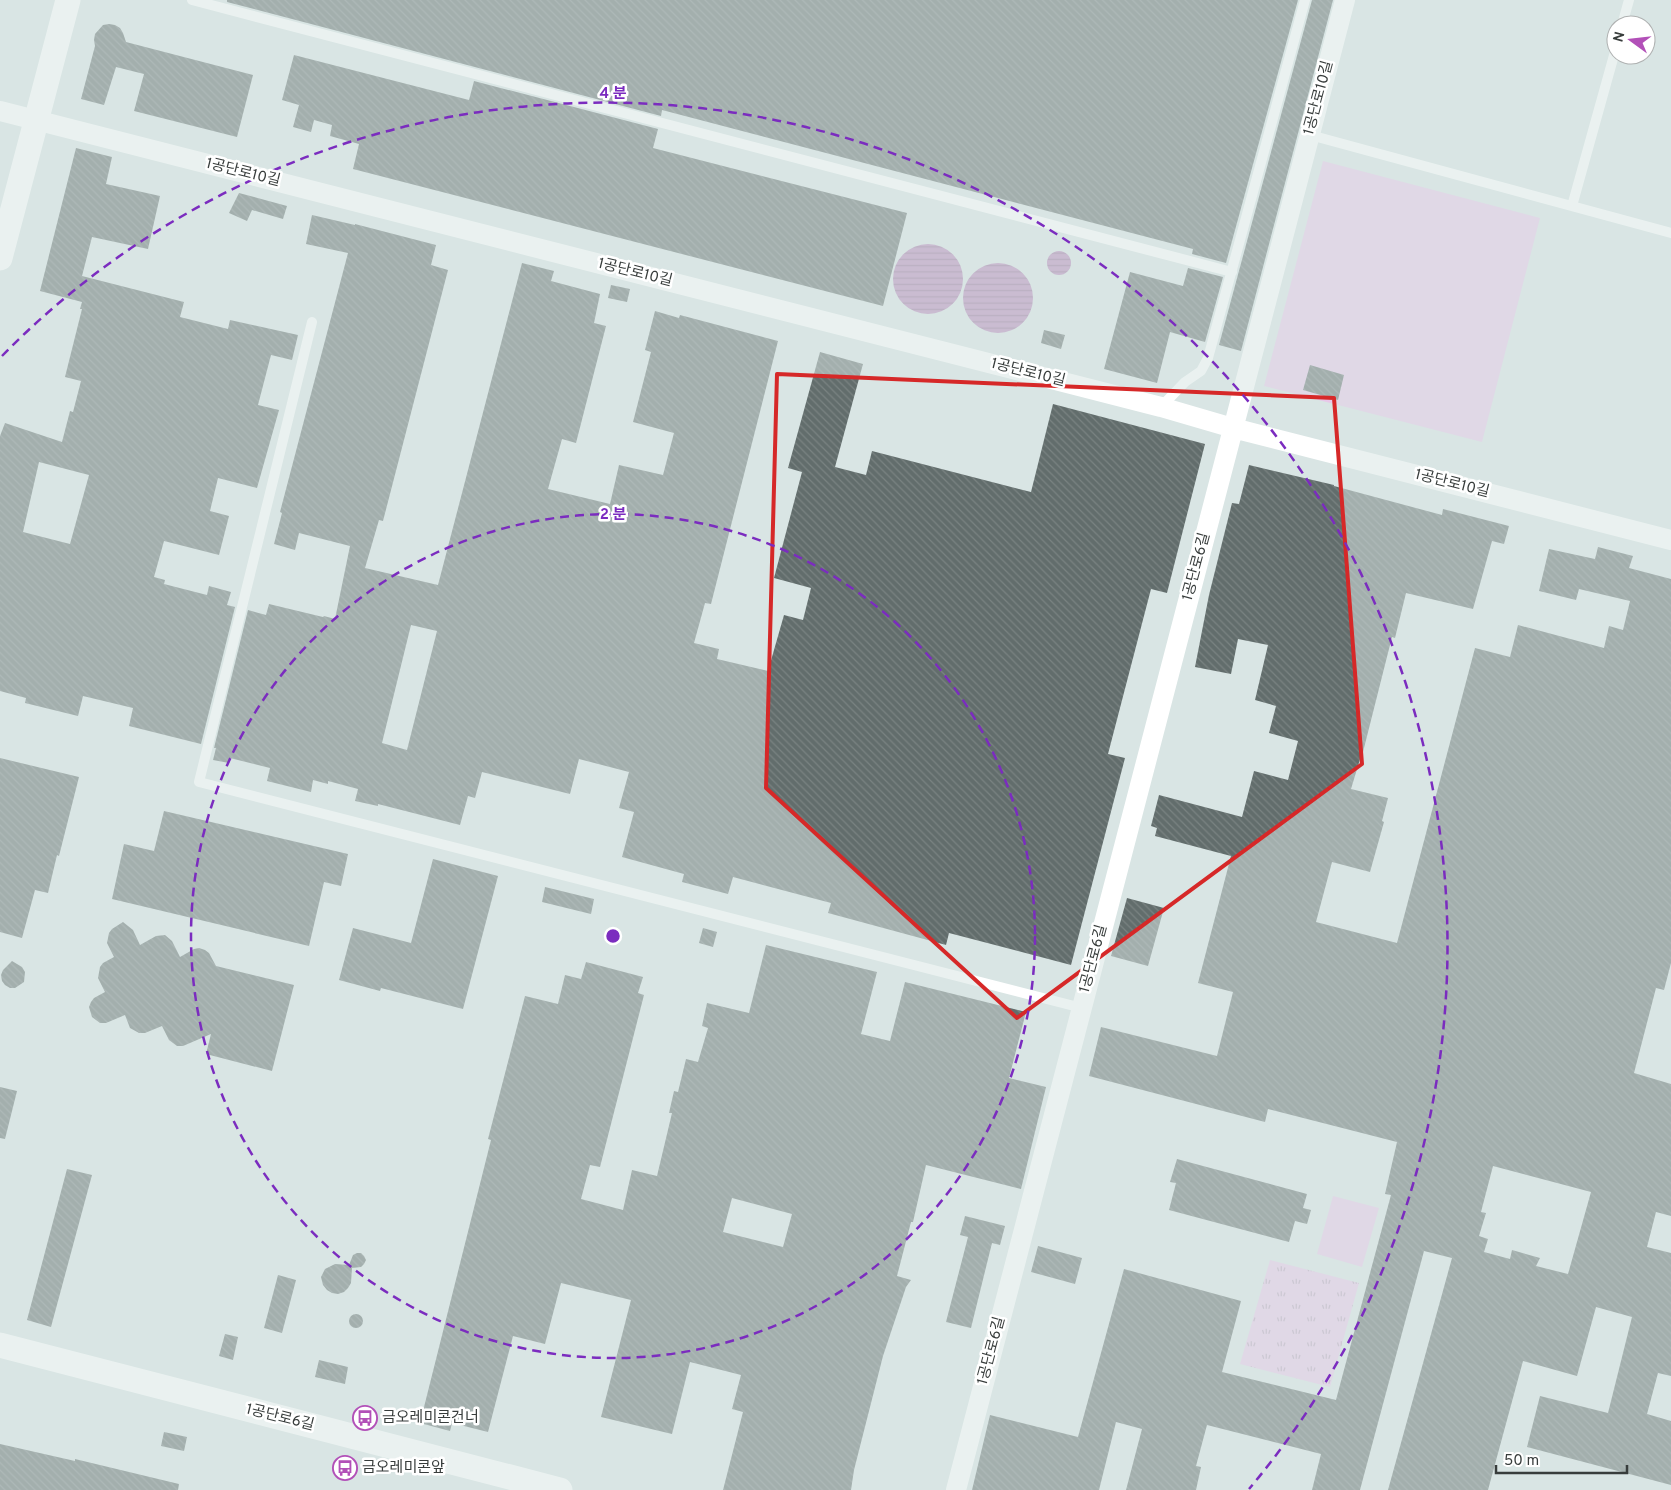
<svg xmlns="http://www.w3.org/2000/svg" width="1671" height="1490" font-family="Overpass,'Noto Sans KR',sans-serif">
<style>
.grass{fill:url(#grass-tufts)}
.garden{fill:#e8c8e9}
.water{fill:url(#water-rules)}
.building{fill:url(#building-back-hatch);fill-rule:evenodd}
.lines{fill:none;stroke-linecap:round;stroke-linejoin:round}
.service{stroke:#fff;stroke-width:10}
.minor{stroke:#fff;stroke-width:20}
.tertiary{stroke:#fff;stroke-width:25}
.marked{fill:none;stroke:#d62828;stroke-width:4;stroke-linejoin:round}
.ring{fill:none;stroke:#7b2cbf;stroke-width:2.5;stroke-dasharray:9 6}
.labels{text-anchor:middle;dominant-baseline:central;stroke-width:5;stroke-linejoin:round;paint-order:stroke}
.street-label{font-size:15px;fill:#383d3c;stroke:#fff}
.poi-label{font-size:15px;fill:#383d3c;stroke:#fff;text-anchor:start}
.centre{fill:#7b2cbf;stroke:#fff;stroke-width:2.5}
.ring-label{font-size:15px;text-anchor:middle;font-weight:bold;fill:#7b2cbf;stroke:#fff;stroke-width:5;stroke-linejoin:round;paint-order:stroke}
</style>
<defs>
<pattern id="grass-tufts" width="24" height="20" patternUnits="userSpaceOnUse" patternTransform="scale(1.25)"><rect width="24" height="20" fill="#e8c8e9"/><path d="M3 7l-1-3M5 7V3M7 7l1-3M15 17l-1-3M17 17v-4M19 17l1-3" fill="none" stroke="#bda4be"/></pattern>
<pattern id="water-rules" width="6" height="5" patternUnits="userSpaceOnUse" patternTransform="scale(1.25)"><rect width="6" height="5" fill="#b889bb"/><path d="M0 2.5h6" fill="none" stroke="#977199"/></pattern>
<pattern id="building-back-hatch" width="6" height="6" patternUnits="userSpaceOnUse" patternTransform="scale(1.25)"><rect width="6" height="6" fill="#626d6c"/><path d="M-1 5l2 2M0 0l6 6M5-1l2 2" fill="none" stroke="#7a8382"/></pattern>
</defs>
<rect width="100%" height="100%" fill="#d9e5e4"/>
<!-- grass -->
<path class="grass" d="M1270,1260L1359,1283L1330,1387L1240,1364Z"/>
<!-- garden -->
<path class="garden" d="M1323,161L1540,218L1482,442L1264,386Z
M1333,1196L1379,1208L1362,1267L1317,1254Z"/>
<!-- water -->
<path class="water" d="M893 279a35 35 0 1 1 70 0a35 35 0 1 1-70 0Z
M1047 263a12 12 0 1 1 24 0a12 12 0 1 1-24 0Z
M963 298a35 35 0 1 1 70 0a35 35 0 1 1-70 0Z"/>
<!-- building -->
<path class="building" d="M227,0H1298L1226,263L1192,254L1193,249L662,110L661,116L227,2Z
M1312,0H1333L1241,351L1219,345Z
M109,24L115,25L120,28L123,33L126,42L253,75L237,137L134,111L144,74L116,67L104,105L81,99L95,46L94,40L95,34L103,25Z
M294,55L469,100L474,81L658,129L653,148L907,213L883,306L353,169L359,144L330,136L332,125L314,120L311,132L293,127L299,105L282,100Z
M76,148L112,157L106,184L160,196L148,249L92,237L82,276L184,302L180,317L228,329L230,320L298,335L292,360L271,355L258,405L279,410L257,488L218,478L210,511L229,516L219,555L164,541L154,577L165,580L164,584L207,595L209,586L231,592L227,605L235,607L201,744L129,726L133,708L83,696L78,716L25,703L26,698L0,691V436L5,423L62,442L70,411L73,412L81,381L65,377L82,309H80L82,302L40,291ZM39,462L89,475L70,544L23,532Z
M239,193L287,206L283,219L252,210L247,221L229,213Z
M312,215L355,225V224L436,245L431,265L448,270L383,521L379,520L365,568L438,585L522,263L554,271L551,281L600,294L594,323L606,326L576,443L562,439L548,489L610,504L619,465L663,475L674,433L633,422L651,352L645,350L655,311L679,318L680,315L778,341L711,604L705,603L694,643L719,649L717,659L768,671L784,615L803,620L811,588L774,578L802,472L788,468L820,352L863,364L835,467L866,475L872,451L1031,492L1053,404L1205,444L1167,593L1151,589L1108,754L1125,758L1071,965L949,933L946,945L828,913L831,903L733,877L728,894L682,882L684,874L622,857L634,812L619,808L629,772L579,759L570,794L482,772L475,798L468,796L460,825L378,804V806L355,801L358,789L328,781V784L313,780L311,792L267,781L270,768L230,758L229,763L213,760L216,748H214L248,610L266,615L269,604L323,617L324,616L335,619L350,546L299,533L295,550L274,544L282,513L280,512L348,253L306,244ZM411,625L437,631L407,750L382,743Z
M1188,268L1223,277L1205,342L1170,332L1157,383L1104,369L1130,272L1183,286Z
M611,285L630,289L627,302L608,298Z
M1044,330L1065,335L1061,349L1041,343Z
M1310,365L1344,375L1338,400L1303,390Z
M1249,465L1334,485V486L1442,515L1443,509L1509,526L1504,544L1492,541L1473,609L1406,593L1395,638L1392,637L1362,756H1361L1351,789L1388,798L1382,821L1384,822L1370,872L1332,862L1316,922L1397,943L1475,648L1510,657L1518,625L1604,648L1609,626L1623,630L1630,601L1579,589L1576,600L1539,591L1549,549L1595,559L1598,547L1633,556L1629,568L1671,579V963L1664,990L1656,988L1634,1073L1671,1084V1216L1656,1212L1647,1247L1671,1253V1376L1658,1373L1647,1414L1671,1421V1485L1527,1447L1540,1396L1608,1413L1632,1317L1596,1307L1577,1376L1523,1361L1488,1490H1388L1452,1258L1424,1251L1360,1490H1312L1321,1454L1207,1425L1196,1466L1201,1467L1196,1490H1126L1142,1429L1116,1422L1099,1490H972L990,1415L1078,1437L1124,1269L1241,1301L1222,1372L1336,1400L1341,1381L1391,1195L1385,1194L1397,1142L1268,1109L1265,1122L1089,1076L1101,1027L1217,1056L1233,992L1198,983L1231,856L1155,836L1157,828L1151,826L1159,795L1242,817L1254,771L1288,780L1298,741L1269,733L1276,706L1255,700L1268,645L1238,639L1231,674L1195,667L1209,595L1232,503L1239,504ZM1493,1166L1591,1192L1568,1274L1536,1266L1540,1258L1512,1250L1510,1259L1484,1252L1488,1239L1479,1236L1486,1213L1481,1212Z
M0,758L79,777L59,856L57,855L48,893L35,890L22,938L0,932Z
M164,811L348,854L341,886L324,882L309,946L112,899L124,844L154,851Z
M433,859L498,876L463,1009L381,988L380,991L339,980L353,928L411,943Z
M545,887L594,899L591,914L542,902Z
M1127,898L1164,908L1148,966L1111,956Z
M123,922L133,930L140,945L156,936L165,935L172,941L180,957L194,949L199,948L205,950L209,953L216,966L294,985L272,1071L206,1054L211,1034L183,1046H177L169,1040L162,1026L145,1033H139L130,1028L125,1015L106,1023H100L92,1017L89,1007L91,1002L94,998L105,992L98,978L100,967L103,963L114,957L107,943L109,933L112,929Z
M703,928L717,932L713,947L699,943Z
M766,945L877,972L861,1034L890,1041L905,982L1026,1012L1009,1078L1046,1087L1021,1189L926,1165L913,1222H911L897,1276L911,1280L906,1287L883,1356L854,1470L851,1490H723L743,1412L732,1409L741,1375L690,1362L672,1434L601,1417L631,1300L561,1283L545,1344L513,1336L488,1432L452,1423L450,1431L420,1423L491,1140L488,1139L525,996L558,1004L565,975L581,979L586,962L643,977L638,993L644,995L600,1167L590,1165L581,1199L623,1210L632,1170L657,1176L672,1113H669L674,1091L678,1092L686,1059L698,1062L708,1028L702,1026L707,1003L749,1013ZM732,1198L792,1214L783,1247L723,1232Z
M12,961L22,967L25,972L24,982L15,988H10L5,985L2,981L1,975L3,970Z
M0,1087L17,1091L5,1139L0,1138Z
M1177,1159L1307,1194L1303,1208L1311,1210L1307,1224L1295,1221L1289,1242L1169,1210L1176,1183L1170,1182Z
M67,1169L92,1175L51,1327L27,1320Z
M965,1216L1005,1226L1000,1245L992,1243L971,1328L946,1322L968,1237L960,1235Z
M1038,1246L1082,1258L1075,1284L1031,1272Z
M357,1253H361L364,1256L366,1260L364,1264L361,1267L352,1268L351,1283L348,1288L344,1292L338,1294L332,1293L327,1290L323,1285L321,1277L325,1269L335,1264L349,1265L353,1255Z
M278,1275L296,1280L282,1333L264,1328Z
M349 1321a7 7 0 1 1 14 0a7 7 0 1 1-14 0Z
M225,1334L238,1337L233,1360L219,1356Z
M319,1360L348,1367L345,1384L315,1377Z
M164,1432L187,1437L184,1451L161,1446Z
M0,1444L75,1461V1459L179,1484L178,1490H0Z"/>
<g class="lines">
<!-- service -->
<path class="service" d="M192,0L1232,272
M1622,25L1629,0
M1310,135L1671,233
M1572,206L1616,48
M312,322L199,782L1082,1008
M1161,407L1185,382L1201,371L1208,358L1305,0"/>
<!-- minor -->
<path class="minor" d="M0,111L1161,407L1233,428L1671,540
M956,1490L1345,0"/>
<!-- tertiary -->
<path class="tertiary" d="M0,258L68,0
M0,1345L560,1490"/>
</g>
<!-- marked area -->
<path d="M0 0H1671V1490H0ZM777,374L1334,398L1362,764L1017,1018L766,788Z" fill="#d9e5e4" fill-opacity=".55" fill-rule="evenodd"/>
<path class="marked" d="M777,374L1334,398L1362,764L1017,1018L766,788Z"/>
<!-- distance rings -->
<g class="ring">
<circle cx="613" cy="936" r="422"/>
<path d="M2 356A843 843 0 0 1 1249 1489"/>
</g>
<!-- icons -->
<defs>
<symbol id="bus-ring" viewBox="-11 -11 22 22"><circle r="9.5" fill="#fff" stroke="#b250b8" stroke-width="1.5"/><path d="M-5-6H5V4H4V6H2V4H-2V6H-4V4H-5ZM-3.5-4V0h7V-4ZM-3.5 1.2v1.5H-2V1.2ZM2 1.2v1.5H3.5V1.2Z" fill="#b250b8"/></symbol>
</defs>
<g fill-rule="evenodd">
<use href="#bus-ring" x="351" y="1404" width="28" height="28"/>
<use href="#bus-ring" x="331" y="1454" width="28" height="28"/>
</g>
<g class="labels">
<!-- street labels -->
<g class="street-label">
<text transform="translate(1319 98) rotate(-75)">1공단로10길</text>
<text transform="translate(243 173) rotate(14)">1공단로10길</text>
<text transform="translate(635 273) rotate(14)">1공단로10길</text>
<text transform="translate(1028 373) rotate(14)">1공단로10길</text>
<text transform="translate(1452 484) rotate(14)">1공단로10길</text>
<text transform="translate(1197 567) rotate(-75)">1공단로6길</text>
<text transform="translate(1094 959) rotate(-75)">1공단로6길</text>
<text transform="translate(992 1351) rotate(-75)">1공단로6길</text>
<text transform="translate(280 1418) rotate(14)">1공단로6길</text>
</g>
<!-- poi labels -->
<g class="poi-label">
<text x="382" y="1418">금오레미콘건너</text>
<text x="362" y="1468">금오레미콘앞</text>
</g>
</g>
<circle cx="613" cy="936" r="8" class="centre"/>
<g class="ring-label">
<text x="613" y="98">4 분</text>
<text x="613" y="519">2 분</text>
</g>
<!-- north arrow -->
<g transform="translate(1631 40) rotate(285)"><circle r="24" fill="#ffffff" stroke="#afb1b1"/>
<path d="M0-4L9 19L0 12L-9 19Z" fill="#b250b8"/>
<text y="-8" font-size="14" font-weight="bold" text-anchor="middle" fill="#383d3c">N</text>
</g>
<!-- scale -->
<path d="M1496 1465v8h131v-8" fill="none" stroke="#383d3c" stroke-width="2.5"/>
<text x="1504" y="1465" font-size="15" fill="#383d3c" stroke="#ffffff" stroke-width="4" paint-order="stroke">50 m</text>
</svg>
